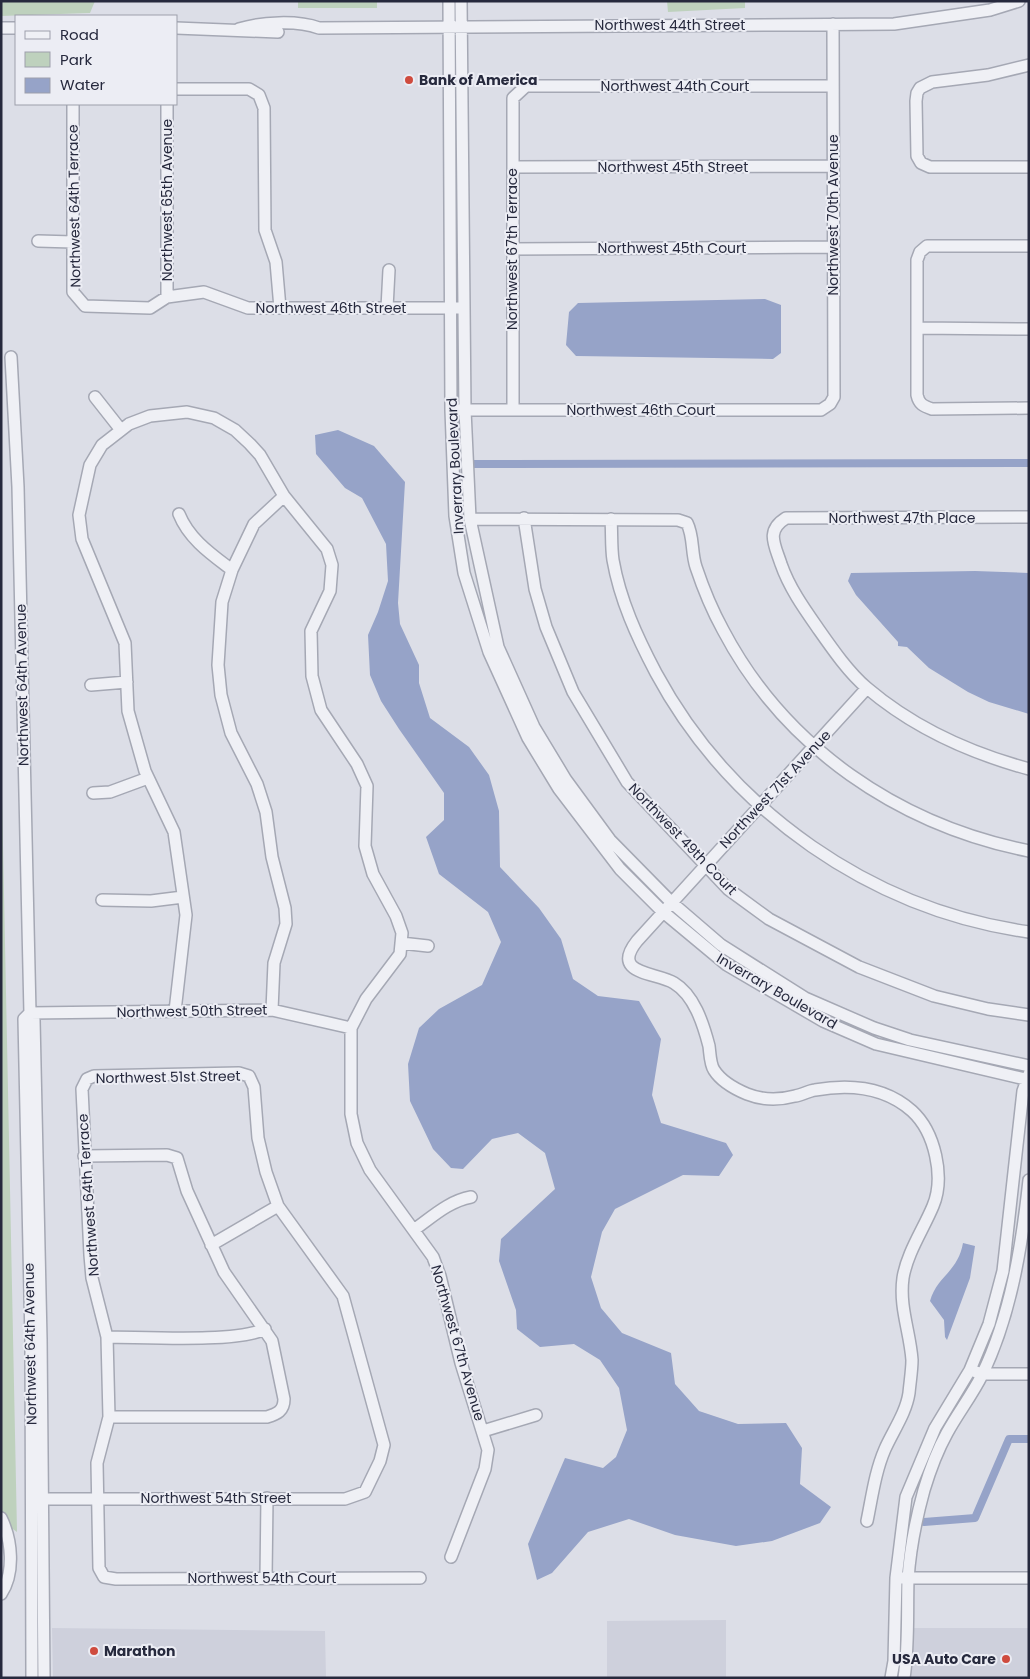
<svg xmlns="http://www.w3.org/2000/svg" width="1030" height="1679" font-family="Poppins,sans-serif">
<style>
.built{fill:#ced0dc}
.green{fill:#bed1bd}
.water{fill:#96a3c8}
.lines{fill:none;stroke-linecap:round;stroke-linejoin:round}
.canal{stroke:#96a3c8;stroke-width:8}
.minor-casing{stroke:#a5a8b4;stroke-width:14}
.minor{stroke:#eff0f5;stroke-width:11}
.poi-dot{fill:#cf4b3e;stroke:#ecedf4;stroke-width:2}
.labels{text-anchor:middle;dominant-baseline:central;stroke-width:4;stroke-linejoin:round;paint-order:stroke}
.street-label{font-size:14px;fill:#26293d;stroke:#ecedf4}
.poi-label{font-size:14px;font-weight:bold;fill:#26293d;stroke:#ecedf4;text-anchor:start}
</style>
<rect width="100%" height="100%" fill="#dcdee7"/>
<!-- built -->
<path class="built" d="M726,1620V1678H607V1621Z
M52,1628L325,1631L326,1678H53Z
M912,1628H1029V1678H907Z"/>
<!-- green -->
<path class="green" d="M1,1H95L90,13L1,16Z
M298,1H377V8H298Z
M667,1H745V8L668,12Z
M1,747L17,1532L7,1525L1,1511Z"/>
<!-- water -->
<path class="water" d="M765,299L781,305V353L773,359L576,356L566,345L569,312L578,303Z
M338,430L374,446L405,482L398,603L400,624L419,665V683L430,718L469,747L489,775L499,811L500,867L539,908L561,939L573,979L598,996L639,1001L661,1039L652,1095L661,1123L726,1143L733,1155L719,1176L683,1175L615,1209L602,1232L591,1277L601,1308L622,1333L671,1353L675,1384L699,1411L738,1424L786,1423L802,1448L800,1484L831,1507L820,1523L772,1541L736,1546L675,1535L629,1519L588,1532L552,1573L537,1580L528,1544L565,1458L603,1468L616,1457L627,1430L619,1388L600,1360L574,1344L540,1347L517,1329L516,1310L499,1261L501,1239L555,1189L545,1153L518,1133L492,1139L463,1169L451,1168L433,1149L410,1101L408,1064L419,1028L439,1009L482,985L501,942L488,912L439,874L426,837L444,820V793L399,729L381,701L370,675L368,635L378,612L388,581L386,544L362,498L345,488L316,454L315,435Z
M975,571L1029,573V714L989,702L968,692L929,668L907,647L898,646V642L856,595L848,581L851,573Z
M963,1243L975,1246L970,1278L947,1340L945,1337L944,1320L930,1301C937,1276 958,1272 963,1243Z"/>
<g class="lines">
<!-- canal -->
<path class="canal" d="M473,464L1029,463
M924,1522L975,1518L1009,1439H1029"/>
<defs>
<path id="minor" d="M449,1L451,410L455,516L464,573L489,652L528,738L559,789L620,869L662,911L727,965L823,1021L876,1044L1029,1080
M461,1L465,410L470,519L498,647L534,727L566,780L610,840L671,902L721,945L805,998L874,1028L910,1040L1029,1066
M1,28H16
M176,28L278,32
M239,29C261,22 297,20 319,28L894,24L990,10L1019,1
M1029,65L988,75L932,82L920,88L917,93L916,101L917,156L921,163L930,167H1029
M176,89H249L259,95L264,108L265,230L276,262L280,308
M73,104V292L85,306L150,308L167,297L204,292L248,308H460
M513,167L833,166
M38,241L73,242
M1029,246H927L920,252L917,260V395C919,404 923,406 932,409L1029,408
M512,249L832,247
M167,297V104
M387,308L389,270
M917,328L1029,329
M11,357L18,487L30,1013L34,1020L41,1339L44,1678
M95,397L121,430
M459,410H821L830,404L834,397L833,24
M513,410V98L526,86H832
M179,514C189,539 211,554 232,570
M1029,517L786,518C765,531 775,545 781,564C789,587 803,607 817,627C831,647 848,672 867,688C914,728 970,753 1029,769
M524,518L535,589L546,627L573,692L627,782L728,889L769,919L859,967L934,996L988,1009L1029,1015
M470,519L678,520L687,523C694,537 691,552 696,567C703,588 712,610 723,630C785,748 899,825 1029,851
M611,519C612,532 611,547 613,560C620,600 637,637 656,673C731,812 872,910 1029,932
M91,685L127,682
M867,688L637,941C610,975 656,972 674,983C694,995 703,1023 709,1046C710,1053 710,1064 714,1070C721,1081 735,1089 747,1094C762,1100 780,1100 795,1096C802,1095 808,1091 815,1090C849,1084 884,1086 912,1111C935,1132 945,1177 933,1206C923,1230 907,1253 903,1278C899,1307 910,1332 912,1360C912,1370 910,1382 909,1393C906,1413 893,1431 885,1449C875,1472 872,1497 867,1521
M93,793L110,792L148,778
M102,900L151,901L183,897
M401,943L428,946
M272,1010L274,963L286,924L285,908L272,857L266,812L257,784L231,733L221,695L218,665L222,602L232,570L254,524L284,496
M175,1011L186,915L174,832L145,771L128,711L125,643L82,539L79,515L90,465L102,445L129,424L150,416L187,412L214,418L235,430L250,444L260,455L284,496L327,549L332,565L330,591L311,631L312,676L321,710L357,764L367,786L365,846L373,874L396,916L402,933L400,954L366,999L351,1028V1114L357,1143L370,1170L433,1257L440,1276L461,1363L488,1450L485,1469L451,1557
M30,1013L24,1019L31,1340L32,1678
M30,1013L272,1010L351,1028
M84,1156L167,1155L177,1158L187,1191L224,1272L272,1341L284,1399C284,1411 277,1414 267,1417H109
M415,1229C432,1217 449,1201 471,1197
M211,1245L278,1206
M107,1337C143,1337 237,1343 265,1329
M976,1372L982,1374H1029
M483,1431L536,1415
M32,1499H345L365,1492L380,1461L384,1445L343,1296L278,1206L266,1172L258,1138L254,1087L249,1076L239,1073L94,1076L87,1079L82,1089L90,1255L92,1278L107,1337L109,1417L97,1463L99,1568L104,1577L116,1579L420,1578
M1,1518C12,1540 15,1573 1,1594
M266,1578L267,1498
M902,1578H1029
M891,1678L894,1661L896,1578L906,1497L935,1428L970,1370L989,1324L1003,1271L1023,1091L1029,1074
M904,1678C909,1645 907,1612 908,1579C910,1549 916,1519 924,1490C930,1470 937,1451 947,1433C958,1413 972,1395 982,1375C1011,1315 1022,1245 1029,1180"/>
</defs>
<!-- minor casing -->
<use href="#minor" class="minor-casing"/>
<!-- minor -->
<use href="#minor" class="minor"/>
</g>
<!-- markers -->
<g class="poi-dot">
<circle cx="409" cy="80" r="5"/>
<circle cx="94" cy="1651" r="5"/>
<circle cx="1006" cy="1659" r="5"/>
</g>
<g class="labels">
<!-- street labels -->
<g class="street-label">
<text x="670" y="25">Northwest 44th Street</text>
<text x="675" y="86">Northwest 44th Court</text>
<text x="673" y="167">Northwest 45th Street</text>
<text transform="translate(167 200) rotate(-90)">Northwest 65th Avenue</text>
<text transform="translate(74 206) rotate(-91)">Northwest 64th Terrace</text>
<text transform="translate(833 215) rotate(-90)">Northwest 70th Avenue</text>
<text x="672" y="248">Northwest 45th Court</text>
<text transform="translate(512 249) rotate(-90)">Northwest 67th Terrace</text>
<text x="331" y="308">Northwest 46th Street</text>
<text x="641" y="410">Northwest 46th Court</text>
<text transform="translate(455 466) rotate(-93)">Inverrary Boulevard</text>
<text x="902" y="518">Northwest 47th Place</text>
<text transform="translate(22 685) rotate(-91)">Northwest 64th Avenue</text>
<text transform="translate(775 789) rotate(-47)">Northwest 71st Avenue</text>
<text transform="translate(683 839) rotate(46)">Northwest 49th Court</text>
<text transform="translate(777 991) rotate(30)">Inverrary Boulevard</text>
<text transform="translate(192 1011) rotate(-1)">Northwest 50th Street</text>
<text transform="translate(168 1077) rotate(-1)">Northwest 51st Street</text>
<text transform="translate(88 1195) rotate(-94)">Northwest 64th Terrace</text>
<text transform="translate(458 1343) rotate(74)">Northwest 67th Avenue</text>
<text transform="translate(30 1344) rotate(-91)">Northwest 64th Avenue</text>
<text x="216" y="1498">Northwest 54th Street</text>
<text x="262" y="1578">Northwest 54th Court</text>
</g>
<!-- poi labels -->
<g class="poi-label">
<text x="419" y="80">Bank of America</text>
<text x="104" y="1651">Marathon</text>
<text x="996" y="1659" text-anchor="end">USA Auto Care</text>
</g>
</g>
<!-- border -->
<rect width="1030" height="1679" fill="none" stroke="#26293d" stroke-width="5"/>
<!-- legend -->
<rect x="15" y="15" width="162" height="90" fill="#ecedf4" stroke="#9d9fab"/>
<rect x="25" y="31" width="25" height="8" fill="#eff0f5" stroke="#9d9fab"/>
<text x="60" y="40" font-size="15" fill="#26293d">Road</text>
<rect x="25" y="52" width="25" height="15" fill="#bed1bd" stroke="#9d9fab"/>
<text x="60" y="65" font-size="15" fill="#26293d">Park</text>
<rect x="25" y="78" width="25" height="15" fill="#96a3c8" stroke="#9d9fab"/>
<text x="60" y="90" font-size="15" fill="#26293d">Water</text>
</svg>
